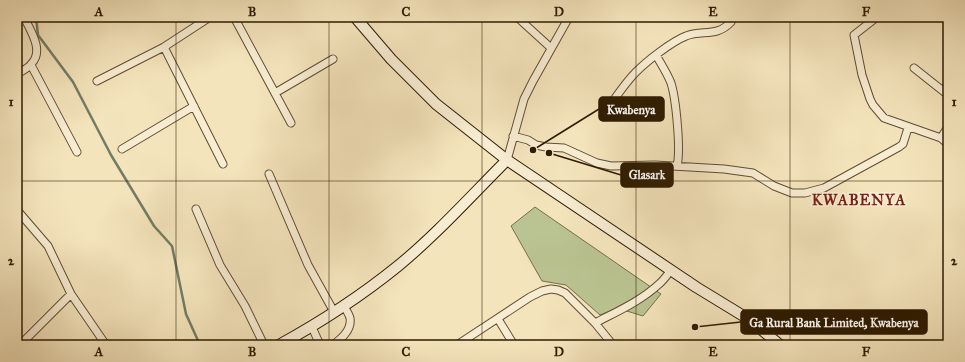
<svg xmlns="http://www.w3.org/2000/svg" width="965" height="362" font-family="'IM FELL Great Primer',serif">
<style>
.green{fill:#bac492;stroke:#747049}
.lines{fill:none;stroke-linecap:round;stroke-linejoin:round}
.stream{stroke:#717d67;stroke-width:2.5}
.street-casing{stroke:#604d2f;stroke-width:9}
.secondary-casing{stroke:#2e1b00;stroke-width:12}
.street{stroke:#f8edd3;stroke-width:7}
.secondary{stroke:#f8edd3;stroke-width:10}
.grid{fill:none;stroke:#2e1b00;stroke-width:1;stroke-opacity:0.55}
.labels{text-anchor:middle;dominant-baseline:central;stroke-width:3.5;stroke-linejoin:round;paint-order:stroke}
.district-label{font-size:15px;font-weight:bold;letter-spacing:1px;fill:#7a1f14;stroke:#f8edd3}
.leader{fill:none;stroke:#2e1b00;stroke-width:1.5}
.callout-dot{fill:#2e1b00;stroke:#f8edd3;stroke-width:1.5}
.callout{fill:#2e1b00;stroke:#2e1b00;stroke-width:1.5}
.callout-label{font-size:12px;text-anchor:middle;font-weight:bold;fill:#fff}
.neatline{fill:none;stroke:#2e1b00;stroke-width:1.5}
.grid-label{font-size:13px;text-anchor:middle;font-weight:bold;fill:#2e1b00}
</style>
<rect width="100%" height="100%" fill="#f4e4bc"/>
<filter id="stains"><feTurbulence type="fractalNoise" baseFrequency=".005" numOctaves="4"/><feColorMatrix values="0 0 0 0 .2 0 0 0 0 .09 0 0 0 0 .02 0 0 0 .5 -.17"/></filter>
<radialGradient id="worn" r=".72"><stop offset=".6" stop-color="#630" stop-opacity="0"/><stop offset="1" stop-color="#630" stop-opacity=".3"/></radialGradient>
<!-- green -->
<path class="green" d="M535,207L661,294L643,316L617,308L600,315L566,285L542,281L511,226Z"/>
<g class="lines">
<!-- stream -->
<path class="stream" d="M36,17L38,35L73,82L111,155L154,226L172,246L186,314L200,345"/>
<defs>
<path id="street" d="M234,17L291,123
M517,17L551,48
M877,17L854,35L862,75L870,99L873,105L884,118L941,138L948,144
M164,47L223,164
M656,55C661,64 667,73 671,83C676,99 681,150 677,166
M31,65L77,152
M914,68L948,95
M17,74C22,71 29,68 32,63C44,50 30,30 24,17
M97,81L164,47L210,17
M275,93L333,59
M604,114C614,100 624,84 636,72C647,61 671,42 686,36C702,29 716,38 731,22L732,17
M513,136L528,140L536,145L546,147L564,148L597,163L611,166L655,165L724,169L753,173L774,186L792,193H805L824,188L899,147L903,144L908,128
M941,138L948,127
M122,149L194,106
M507,160L524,99L533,81L569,17
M269,174L308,265L334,312
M196,209L220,265L245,306L264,345
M17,210L48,246L71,294L106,345
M498,319L514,345
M595,323C616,312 641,301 659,284C664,280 667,275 671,270
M312,327L320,345
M20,345L71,294
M333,345C341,339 352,330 350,318C349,314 346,310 344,306
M457,345L530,297L542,291L551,289L558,290L565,293L595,323L613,345"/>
<path id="secondary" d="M355,17L391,59L436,104L507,160L696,287L750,320L780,345
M279,345C321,322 361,296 398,266C437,234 471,196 507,160"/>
</defs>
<!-- street casing -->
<use href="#street" class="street-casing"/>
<!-- secondary casing -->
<use href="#secondary" class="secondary-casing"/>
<!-- street -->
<use href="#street" class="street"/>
<!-- secondary -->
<use href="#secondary" class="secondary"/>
</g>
<!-- grid -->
<path class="grid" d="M176,17V345M329,17V345M482,17V345M636,17V345M790,17V345M17,181H948"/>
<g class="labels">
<!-- district labels -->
<g class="district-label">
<text x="859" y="200">KWABENYA</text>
</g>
</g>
<!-- callouts -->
<path class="leader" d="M533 150L599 109M549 153L621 175M695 327L741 322"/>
<g class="callout-dot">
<circle cx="533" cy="150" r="4"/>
<circle cx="549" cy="153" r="4"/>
<circle cx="695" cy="327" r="4"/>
</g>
<g class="callout">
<rect x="599" y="97" width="65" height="24" rx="4"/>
<rect x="621" y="163" width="52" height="24" rx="4"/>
<rect x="741" y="310" width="186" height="24" rx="4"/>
</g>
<g class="callout-label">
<text x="631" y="114">Kwabenya</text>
<text x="647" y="179">Glasark</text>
<text x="834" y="327">Ga Rural Bank Limited, Kwabenya</text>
</g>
<!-- margin -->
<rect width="965" height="362" fill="none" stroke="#f4e4bc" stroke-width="44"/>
<rect x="22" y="22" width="921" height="318" class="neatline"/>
<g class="grid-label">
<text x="99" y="16">A</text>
<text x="252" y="16">B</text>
<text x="406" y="16">C</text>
<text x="559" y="16">D</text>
<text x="713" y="16">E</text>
<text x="866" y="16">F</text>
<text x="11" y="106">1</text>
<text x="954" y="106">1</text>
<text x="11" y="265">2</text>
<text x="954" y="265">2</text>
<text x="99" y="356">A</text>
<text x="252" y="356">B</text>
<text x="406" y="356">C</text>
<text x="559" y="356">D</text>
<text x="713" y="356">E</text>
<text x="866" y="356">F</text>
</g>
<rect width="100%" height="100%" filter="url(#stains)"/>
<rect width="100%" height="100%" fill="url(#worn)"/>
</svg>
